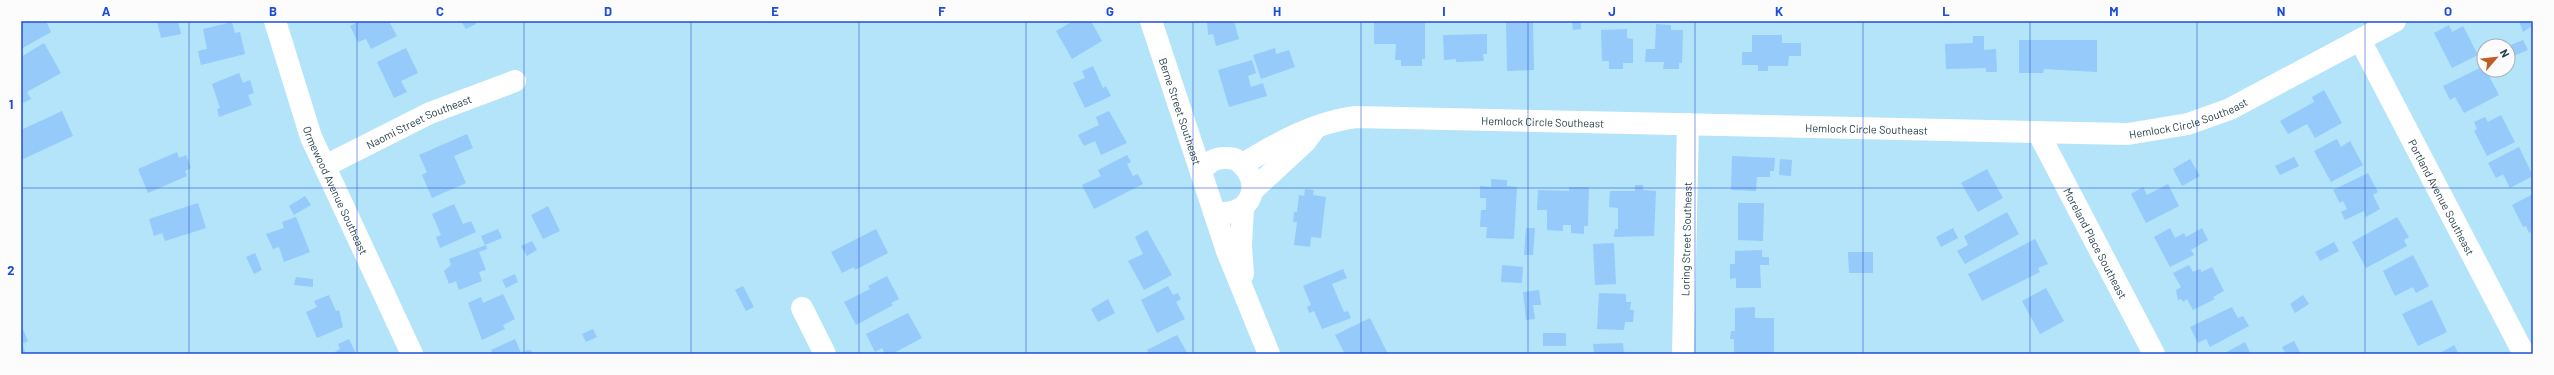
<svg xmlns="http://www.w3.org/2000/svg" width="2554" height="375" font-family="Barlow,sans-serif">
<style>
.building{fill:#95cafa}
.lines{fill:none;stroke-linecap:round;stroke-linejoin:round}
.minor{stroke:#fff;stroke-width:22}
.grid{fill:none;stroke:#1d4ed8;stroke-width:1;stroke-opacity:0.55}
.labels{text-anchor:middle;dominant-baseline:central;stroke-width:3.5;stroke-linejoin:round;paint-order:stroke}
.street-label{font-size:11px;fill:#26404a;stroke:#fcfcfc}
.neatline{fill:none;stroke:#1d4ed8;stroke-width:1.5}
.grid-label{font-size:13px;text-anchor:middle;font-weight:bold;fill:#1d4ed8}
</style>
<rect width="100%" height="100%" fill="#b3e4fa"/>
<!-- building -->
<path class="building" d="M21,21H46L51,32L21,49Z
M157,21H178L181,34L161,38Z
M360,21H394L390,23L397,36L371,49L366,39L358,42L350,26Z
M461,21H474L476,24L466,29Z
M1073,21H1091L1102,41L1072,59L1056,31Z
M1207,21H1234L1239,39L1216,46L1213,34L1208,35Z
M1374,21H1425V59H1422V66H1401V60H1395L1396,44H1374Z
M1506,21H1533L1534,70L1507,71Z
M1572,21H1581V29L1573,30Z
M2519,21H2529L2532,26L2523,32Z
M232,22L235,33L240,32L245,54L201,65L198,51L207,49L203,29Z
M1656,24L1671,25V30H1683L1682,63H1679V69H1663L1664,62H1645L1646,49H1655Z
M2449,25L2452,32L2463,26L2478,55L2452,68L2434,33Z
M1627,29V38L1633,39V63H1623V69H1609V61H1602L1601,30Z
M1487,34V54H1483L1484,61L1456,62V59L1444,60L1443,35Z
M1752,35H1782V43H1801V56H1789L1788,66H1768V71H1758V65H1742V52H1752Z
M1973,36H1984V50L1996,49L1997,72H1986V68L1946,69L1945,44L1973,43Z
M2019,40H2097V72L2044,69L2043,73H2019Z
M2523,40L2528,50L2511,57L2508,46Z
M44,43L61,73L27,92L31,99L21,104V57Z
M406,48L418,73L401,81L407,92L394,98L377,62Z
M1275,48L1276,54L1289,50L1295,67L1261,79L1253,55Z
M1252,60L1256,73L1248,76L1251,87L1263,83L1267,96L1229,107L1218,70Z
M1093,66L1103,88L1106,86L1111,96L1085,108L1073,83L1085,78L1082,71Z
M2484,66V70H2496L2488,74L2499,95L2464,113L2455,97L2450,100L2443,86Z
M239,73L243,83L250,80L254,93L248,95L252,105L219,117L217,109L220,108L212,84Z
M2324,90L2342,123L2315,138L2307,124L2288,134L2280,121L2314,102L2312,97Z
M62,111L73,136L21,160V130Z
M1109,111L1127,143L1101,155L1095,141L1084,146L1078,135L1099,125L1096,117Z
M2501,115L2515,142L2487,156L2474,131L2477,129L2474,122L2485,117L2488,122Z
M467,134L473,148L454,156L466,183L432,198L422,175L427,172L419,155Z
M2337,139L2341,147L2350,141L2363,165L2331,182L2314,151Z
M2519,147L2533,176L2510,188L2503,174L2496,178L2488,163Z
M177,152L179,158L186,155L191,168L185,171L187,176L148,193L138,169Z
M1127,155L1131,162L1127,164L1133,176L1138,174L1143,184L1094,209L1082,185L1101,176L1098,170Z
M1732,156L1775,158L1774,171H1770V177H1757L1756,191L1731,190Z
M2294,157L2299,166L2280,175L2275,166Z
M1780,159L1792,160L1791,176L1779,175Z
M2190,159L2200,176L2182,186L2173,169Z
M1987,169L2003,198L1978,212L1961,183Z
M2368,173L2378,192L2373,195L2380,209L2366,217L2364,211L2345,220L2341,212L2347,209L2343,201L2340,203L2333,190Z
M1491,179L1507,180V186L1517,187L1514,239L1486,238L1487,227H1480L1481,210H1486V198H1480V186L1491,187Z
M2168,184L2179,206L2146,223L2131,194L2143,187L2147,195Z
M1635,185H1643V190L1656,191L1654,236L1614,237L1615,229H1618V208L1609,207L1610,191H1635Z
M1569,187H1589L1588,226H1584V234L1571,233V225H1563V231L1547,230V210H1537L1538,190L1569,191Z
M1305,189L1314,190L1313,195L1326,197L1321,238L1311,237L1310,247L1294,245L1297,222H1293L1294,212H1297L1299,195L1304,196Z
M2533,194V230L2529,233L2526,226L2523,227L2512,205Z
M305,196L311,205L294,215L289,206Z
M198,203L206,228L165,241L162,233L154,236L149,219Z
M1738,203H1764L1763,241L1738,240Z
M454,204L463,224L471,221L476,232L440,248L436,237L441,235L432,214Z
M548,206L560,231L543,239L531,215Z
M2007,212L2019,234L1965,264L1957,251L1968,245L1964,236Z
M296,217L310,252L284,262L279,247L273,249L266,234L284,228L282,222Z
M2397,217L2409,237L2404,240L2407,246L2366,268L2352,242Z
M1526,228H1535L1533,255H1524Z
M1953,228L1958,238L1941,247L1936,237Z
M2170,228L2175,238L2184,233L2186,237L2202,228L2208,240L2191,250L2194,255L2170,267L2154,237Z
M498,229L502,238L485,245L481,236Z
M876,229L888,253L855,270L854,267L842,273L831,252Z
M1147,230L1172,275L1144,290L1128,261L1143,254L1135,237Z
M2035,239L2048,264L2038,268L2040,272L1982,301L1968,274Z
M532,241L537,250L527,256L521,246Z
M2334,242L2339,251L2320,261L2315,252Z
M1614,243L1616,284L1595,285L1593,244Z
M486,245L487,249L479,252L486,270L479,272L482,281L459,290L456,281L449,284L444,271L451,265L449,259Z
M1762,250V257H1769V265H1760L1761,288H1736V278L1730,279V264H1735V251Z
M1848,252H1873V273H1849Z
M255,253L262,270L254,274L246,257Z
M2413,255L2429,286L2416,293L2413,287L2395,296L2383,271Z
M1502,265L1523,267L1522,283L1501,282Z
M2189,265L2193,272L2200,269L2202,272L2212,267L2224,291L2213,297L2215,299L2193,310L2187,299L2183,302L2181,299L2178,300L2176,290L2181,287L2173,273Z
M1343,269L1347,278L1332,284L1344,312L1348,311L1351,318L1322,329L1314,311L1309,313L1307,307L1311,305L1303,286Z
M515,274L518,282L506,288L502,280Z
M887,276L899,299L891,303L893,305L856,325L844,302L870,289L868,286Z
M296,277L313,279V287L294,285Z
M743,286L754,307L746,311L735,290Z
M1168,286L1173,295L1178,293L1181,299L1176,302L1185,319L1157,333L1141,300Z
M2046,288L2064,321L2040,334L2022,301Z
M1539,290L1541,305H1533L1535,319L1526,320L1523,292Z
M1599,293L1626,294V302H1631L1630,310H1634L1633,322H1625L1624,330L1597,329Z
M503,294L515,319L503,325L505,329L482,340L468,303L481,297L483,303Z
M329,295L336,311L339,310L343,327L317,338L306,312L317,307L314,301Z
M2303,295L2309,304L2295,313L2290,304Z
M1108,299L1115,313L1098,322L1091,309Z
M2432,300L2447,332L2418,346L2402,314Z
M1755,307V318H1774V354H1734V339H1730L1731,331H1735V308Z
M2232,307L2238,318L2243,316L2249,326L2210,347L2206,339L2198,343L2190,327Z
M908,313L922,338L892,354H885L882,348L875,352L866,334Z
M1370,318L1388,354H1345L1335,335Z
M23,329L28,341L22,344L26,354H21Z
M593,329L597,337L586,342L582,334Z
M1543,333H1566V346H1543Z
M1177,335L1188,354H1149L1147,350Z
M349,339L356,354H331L340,349L338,344Z
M515,339L521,353L528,350H531L533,354H493L491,350Z
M2294,341L2301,354H2286L2282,347Z
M2245,342L2251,354H2223Z
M1623,343L1624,354H1594L1593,344Z
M2454,345L2459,354H2438L2442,352Z"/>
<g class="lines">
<!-- minor -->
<g class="minor">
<path id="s1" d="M275,21L311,137L412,354"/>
<path id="s2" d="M1151,21L1227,251L1269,354"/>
<path id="s3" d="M2360,40L2524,354"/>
<path id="s4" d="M2038,132L2154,354"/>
<path id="s5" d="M1243,164C1279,142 1313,123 1355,117L2128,134L2188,124L2230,109L2395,21"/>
<path id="s6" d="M325,166L430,113L515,81"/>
<path d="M1201,172C1210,159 1219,156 1235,159C1267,179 1252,220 1214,212"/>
<path d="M1253,190L1305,142L1314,130"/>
<path d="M1243,274L1241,246L1243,207"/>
<path d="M802,308L825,354"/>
<path id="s7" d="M1683,354L1688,124"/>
</g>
</g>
<!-- grid -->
<path class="grid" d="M189,21V354M357,21V354M524,21V354M691,21V354M859,21V354M1026,21V354M1193,21V354M1361,21V354M1528,21V354M1695,21V354M1863,21V354M2030,21V354M2197,21V354M2365,21V354M21,188H2533"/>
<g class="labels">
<!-- street labels -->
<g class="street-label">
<text stroke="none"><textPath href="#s2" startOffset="95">Berne Street Southeast</textPath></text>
<text stroke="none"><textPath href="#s5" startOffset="958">Hemlock Circle Southeast</textPath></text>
<text stroke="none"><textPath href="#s6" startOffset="104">Naomi Street Southeast</textPath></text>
<text stroke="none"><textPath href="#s5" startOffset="310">Hemlock Circle Southeast</textPath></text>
<text stroke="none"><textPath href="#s5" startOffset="634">Hemlock Circle Southeast</textPath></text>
<text stroke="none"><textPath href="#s1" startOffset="180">Ormewood Avenue Southeast</textPath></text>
<text stroke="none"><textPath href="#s3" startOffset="177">Portland Avenue Southeast</textPath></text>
<text stroke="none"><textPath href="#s7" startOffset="115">Loring Street Southeast</textPath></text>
<text stroke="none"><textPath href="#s4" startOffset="125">Moreland Place Southeast</textPath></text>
</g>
</g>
<!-- border -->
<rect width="2554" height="375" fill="none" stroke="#fcfcfc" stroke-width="44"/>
<!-- north arrow -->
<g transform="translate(2496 58) rotate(62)"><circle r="19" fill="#fcfcfc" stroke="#a6b1b5"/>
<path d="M0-3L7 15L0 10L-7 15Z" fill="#c05d25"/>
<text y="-6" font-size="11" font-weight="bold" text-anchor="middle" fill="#26404a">N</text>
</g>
<rect x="22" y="22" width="2510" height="331" class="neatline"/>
<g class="grid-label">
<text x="106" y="16">A</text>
<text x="273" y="16">B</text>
<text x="440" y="16">C</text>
<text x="608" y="16">D</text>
<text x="775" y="16">E</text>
<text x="942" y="16">F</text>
<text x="1110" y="16">G</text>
<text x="1277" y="16">H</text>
<text x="1444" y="16">I</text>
<text x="1612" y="16">J</text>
<text x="1779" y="16">K</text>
<text x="1946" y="16">L</text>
<text x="2114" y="16">M</text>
<text x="2281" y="16">N</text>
<text x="2448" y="16">O</text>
<text x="11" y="109">1</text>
<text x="11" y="275">2</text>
</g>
</svg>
